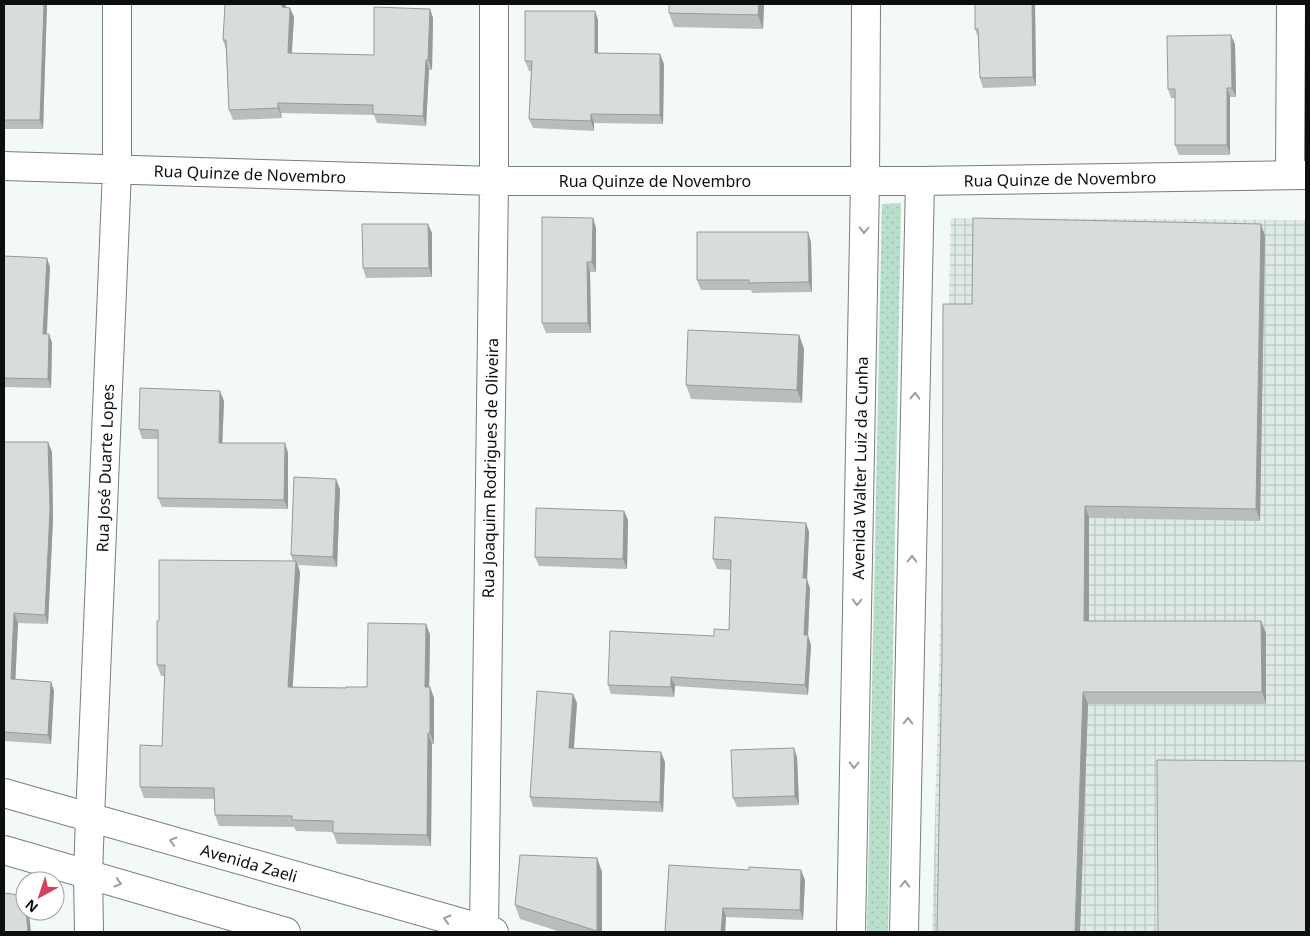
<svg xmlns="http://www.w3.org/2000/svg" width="1310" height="936" font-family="'Noto Sans',sans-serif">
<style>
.industrial{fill:url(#industrial-grid)}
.green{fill:url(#green-dots)}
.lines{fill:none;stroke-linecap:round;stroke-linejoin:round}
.street-casing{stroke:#797d7b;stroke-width:30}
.secondary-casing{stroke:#797d7b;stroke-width:30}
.street{stroke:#fff;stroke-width:28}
.secondary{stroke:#fff;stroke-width:28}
.wall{fill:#b9bebb}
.shaded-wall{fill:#969b99}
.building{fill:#d7ddda;stroke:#969b99}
.oneway{stroke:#9e9f9f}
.labels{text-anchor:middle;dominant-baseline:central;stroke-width:4;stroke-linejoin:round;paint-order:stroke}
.street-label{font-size:16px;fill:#0d0f0e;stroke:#fff}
</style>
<defs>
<pattern id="industrial-grid" width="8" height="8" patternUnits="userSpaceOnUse" patternTransform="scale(1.25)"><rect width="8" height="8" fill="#deebe4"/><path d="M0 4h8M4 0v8" fill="none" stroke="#bdc8c2"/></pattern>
<pattern id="green-dots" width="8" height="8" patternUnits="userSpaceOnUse" patternTransform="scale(1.25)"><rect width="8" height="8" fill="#b8dfcb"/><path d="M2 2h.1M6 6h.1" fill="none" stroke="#9dbead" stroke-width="1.8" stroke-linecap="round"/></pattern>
</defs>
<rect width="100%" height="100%" fill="#f3f9f6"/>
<!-- industrial -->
<path class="industrial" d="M951,218L1306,220V932H932Z"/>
<!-- green -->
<path class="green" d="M901,203L888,932H867L882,204Z"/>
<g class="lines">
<defs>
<path id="street" d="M4,166L494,181H865L866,4
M1290,175L1291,4
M920,181L1306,175
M89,932L88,875L90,818L117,170V4
M484,932L494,181V4"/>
<path id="secondary" d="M4,793L494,932
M4,850L286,932
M851,932L865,181H920L904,932"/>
</defs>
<!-- street casing -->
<use href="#street" class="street-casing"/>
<!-- secondary casing -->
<use href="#secondary" class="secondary-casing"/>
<!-- street -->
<use href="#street" class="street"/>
<!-- secondary -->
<use href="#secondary" class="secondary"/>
</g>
<!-- wall -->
<path class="wall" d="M4,4H47L43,129H4Z
M225,4H286V7L294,17L292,53L374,55L430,9L433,18L432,70H429L426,126L377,123L374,115L281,113L282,118L233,120L229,110L226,50L223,40Z
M669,4H764L763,29L674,27L669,13Z
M975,4H1035L1036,86L983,88L980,78L978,37L975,29Z
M595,11L598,20V53L664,64L663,124L594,123V131L533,128L529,119L531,71H529L525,61Z
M1235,44L1236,97H1230V155H1179L1175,145V98H1171L1168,89Z
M593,218L596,228V272H590L591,333H546L542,323Z
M1261,224L1265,236L1260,521L1089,518V621L1266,633V704H1088L1080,932H937L972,304Z
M432,233V277L366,278L363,268Z
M811,242L812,292L752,293L751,290H701L697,280Z
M4,256L50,267L47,334H49L52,343L51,388L4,387Z
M799,335L804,349L802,403L691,399L686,385Z
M224,401L222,443H285L288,453V509L162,507L158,498V439H142L139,429Z
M4,442H48L52,452L53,519L48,624L18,623L15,679L51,682L54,691L51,744L4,741Z
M340,489L337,567L298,565L300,572L292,687L346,688L367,687L426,624L430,635L429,687H430L434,698V744H432L431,846L337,844L333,832L296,831L294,827L219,826L215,815L214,799L144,798L140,787L162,746L165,676H161L157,665L159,621L293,561L291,555Z
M624,511L628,520L627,569L539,566L535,557Z
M806,523L809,532L807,580L810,588L808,636L811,645L808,695L675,686L674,697L611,694L608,685L714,636L729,630L731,570L717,569L713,559Z
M577,703L574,748L665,762L663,812L533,807L530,797Z
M797,757L799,805L737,807L733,798Z
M597,858L602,872V932H561L520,919L515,905Z
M669,865L805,880L803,920L726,917L725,932H665Z"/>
<!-- shaded-wall -->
<path class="shaded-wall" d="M44,4H47L43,129L40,120Z
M282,4H286V17L282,7Z
M759,4H764L763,29L758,15Z
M1032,4H1035L1036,86L1033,77Z
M290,8L294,17L291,62L288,53Z
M430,9L433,18L432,70L428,60Z
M595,11L598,20V63L595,53Z
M1231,35L1235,44L1236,97L1232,88Z
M660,54L664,64L663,124L660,115Z
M426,60L429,70L426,126L423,116Z
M1227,88L1230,97V155L1227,145Z
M278,103L281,113L282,118L278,108Z
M591,114L594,123V131L591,121Z
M593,218L596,228V272L592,262Z
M428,224L432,233V277L429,268Z
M1261,224L1265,236L1260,521L1256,509Z
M808,232L811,242L812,292L809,282Z
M47,258L50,267L46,343L43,334Z
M587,262L590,272L591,333L588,323Z
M49,334L52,343L51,388L48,379Z
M799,335L804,349L802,403L797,390Z
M220,391L224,401L222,452L219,443Z
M48,442L52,452L53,519L48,624L45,615Z
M285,443L288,453V509L284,500Z
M336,479L340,489L337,567L333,557Z
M1085,506L1089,518V633L1084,621Z
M624,511L628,520L627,569L623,559Z
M806,523L809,532L807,580L810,588L808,636L811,645L808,695L805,685L803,578Z
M296,561L300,572L292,698L288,687Z
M14,613L18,623L15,689L11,679Z
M1261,621L1266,633V704L1262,692Z
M426,624L430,635L429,698L425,687Z
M671,677L675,686L674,697L671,687Z
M51,682L54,691L51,744L48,735Z
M430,687L434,698V744L430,733Z
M1083,692L1088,704L1080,932H1075Z
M573,694L577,703L573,758L569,748Z
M428,733L432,744L431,846L427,835Z
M794,748L797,757L799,805L795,796Z
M661,752L665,762L663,812L660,802Z
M597,858L602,872V932H597Z
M801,870L805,880L803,920L800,910Z
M19,895L23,905L18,903Z
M723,908L726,917L725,932H721Z
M26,911H28L29,913L31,932H28Z"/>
<!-- building -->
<path class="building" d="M4,4H44L40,120H4Z
M225,4H282V7L290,8L288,53L374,55V7L430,9L428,60H426L423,116L373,114V105L278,103V108L229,110L226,40H223Z
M669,4H759L758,15L669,13Z
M975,4H1032L1033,77L980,78L978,29H975Z
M525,11H595V53L660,54V115L591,114V121L529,119L532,61H525Z
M1231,35L1232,88H1227V145H1175V89H1168L1167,36Z
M542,217L593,218L592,262H587L588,323H542Z
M973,218L1261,224L1256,509L1085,506L1084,621H1261L1262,692H1083L1075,932H937L942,656L943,304H972Z
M362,224H428L429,268H363Z
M697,232H808L809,282L749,283V280H697Z
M4,256L47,258L43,334H49L48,379L4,378Z
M688,330L799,335L797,390L686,385Z
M140,388L220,391L219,443H285L284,500L158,498V430L139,429Z
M4,442H48L50,510L45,615L14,613L11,679L51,682L48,735L4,732Z
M294,477L336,479L333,557L291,555Z
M536,508L624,511L623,559L535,557Z
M715,517L806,523L803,578H807L804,635H808L805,685L671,677V687L608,685L610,631L714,636V629L729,630L731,560L713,559Z
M159,560L296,561L288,687L346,688V687H367L368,623L426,624L425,687H430V733H428L427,835L333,833V821L292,820V816L215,815L214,788L140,787V745L162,746L165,665H157V621H159Z
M537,691L573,694L569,748L661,752L660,802L530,797Z
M794,748L795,796L733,798L731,750Z
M1157,760L1306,761V932H1158Z
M520,855L597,858V931L515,905Z
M669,865L749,870V867L801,870L800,910L723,908L721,932H665Z
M4,893L19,895L18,903H25V911H26L28,932H4Z"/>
<!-- one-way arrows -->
<defs><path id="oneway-chevron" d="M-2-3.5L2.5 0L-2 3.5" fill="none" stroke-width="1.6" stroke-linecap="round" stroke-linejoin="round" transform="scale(1.25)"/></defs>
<g class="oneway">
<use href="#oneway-chevron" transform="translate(864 230) rotate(91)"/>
<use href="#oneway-chevron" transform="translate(915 396) rotate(-89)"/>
<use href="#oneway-chevron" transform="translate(912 559) rotate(-89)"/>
<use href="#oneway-chevron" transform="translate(857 602) rotate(91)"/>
<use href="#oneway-chevron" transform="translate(908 721) rotate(-89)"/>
<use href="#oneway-chevron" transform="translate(854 765) rotate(91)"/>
<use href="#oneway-chevron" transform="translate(173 841) rotate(-164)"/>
<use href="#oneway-chevron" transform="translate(118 883) rotate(16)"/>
<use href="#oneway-chevron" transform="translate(905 884) rotate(-89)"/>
<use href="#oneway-chevron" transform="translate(447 919) rotate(-164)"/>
</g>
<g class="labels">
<!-- street labels -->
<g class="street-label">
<text transform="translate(250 174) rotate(2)">Rua Quinze de Novembro</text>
<text transform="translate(1060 179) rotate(-1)">Rua Quinze de Novembro</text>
<text x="655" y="181">Rua Quinze de Novembro</text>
<text transform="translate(105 468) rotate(-88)">Rua José Duarte Lopes</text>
<text transform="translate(490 468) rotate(-89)">Rua Joaquim Rodrigues de Oliveira</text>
<text transform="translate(860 468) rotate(-89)">Avenida Walter Luiz da Cunha</text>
<text transform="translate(249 863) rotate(16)">Avenida Zaeli</text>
</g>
</g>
<!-- border -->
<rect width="1310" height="936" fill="none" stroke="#0d0f0e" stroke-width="10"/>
<!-- north arrow -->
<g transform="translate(40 896) rotate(220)"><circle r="24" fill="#ffffff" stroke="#9e9f9f"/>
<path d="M0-4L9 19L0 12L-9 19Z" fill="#d2425e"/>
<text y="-8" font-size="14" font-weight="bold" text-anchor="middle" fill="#0d0f0e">N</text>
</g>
</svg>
